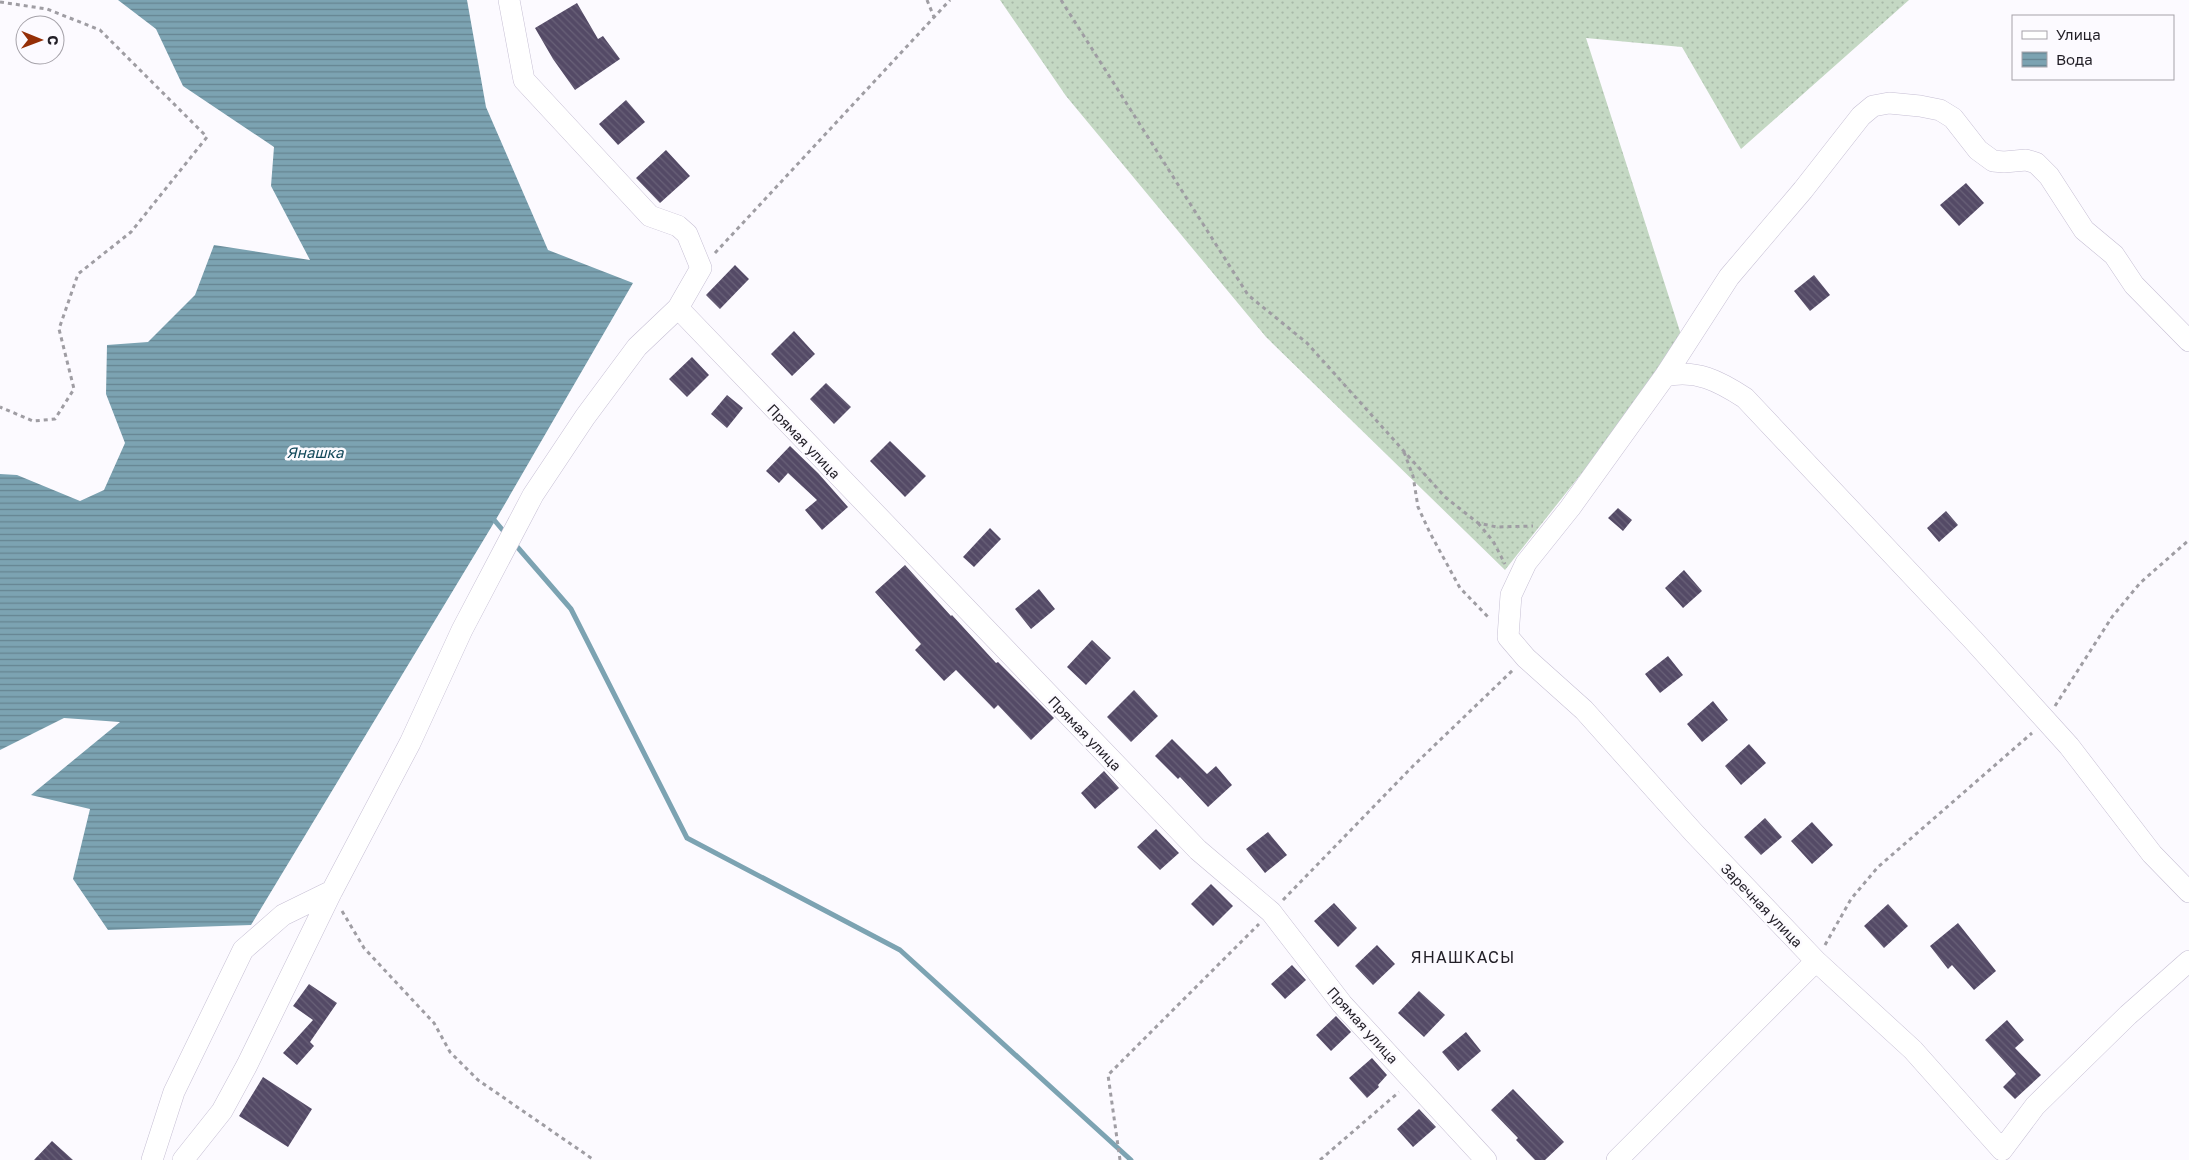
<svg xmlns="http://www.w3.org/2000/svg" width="2189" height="1160" font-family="'Golos Text',sans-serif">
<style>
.grass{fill:url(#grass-dots)}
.water{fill:url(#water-rules)}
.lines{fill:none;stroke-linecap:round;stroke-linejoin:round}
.stream{stroke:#7ca3b2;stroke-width:5}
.building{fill:url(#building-back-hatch)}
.minor-casing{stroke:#c6bfd4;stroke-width:22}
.path{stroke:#9f9da3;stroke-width:3;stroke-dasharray:4 4;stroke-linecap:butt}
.minor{stroke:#fff;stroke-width:21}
.labels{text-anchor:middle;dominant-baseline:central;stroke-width:5;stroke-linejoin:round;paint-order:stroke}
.street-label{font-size:14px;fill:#221f27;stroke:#fcfaff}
.water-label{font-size:15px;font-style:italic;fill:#114759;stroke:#fcfaff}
.quarter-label{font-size:16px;letter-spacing:1px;fill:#221f27;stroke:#fcfaff}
</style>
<defs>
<pattern id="grass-dots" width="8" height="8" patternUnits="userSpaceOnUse" patternTransform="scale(1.25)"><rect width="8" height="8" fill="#c4d8c3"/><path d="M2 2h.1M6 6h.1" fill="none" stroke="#a8b9a8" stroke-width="1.8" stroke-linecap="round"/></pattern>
<pattern id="water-rules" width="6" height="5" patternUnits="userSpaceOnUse" patternTransform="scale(1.25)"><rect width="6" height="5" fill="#7ca3b2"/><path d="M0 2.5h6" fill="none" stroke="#658491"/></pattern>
<pattern id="building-back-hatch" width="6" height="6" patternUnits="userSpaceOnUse" patternTransform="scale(1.25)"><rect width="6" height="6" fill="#544a66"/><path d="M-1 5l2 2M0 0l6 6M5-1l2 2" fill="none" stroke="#696178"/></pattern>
</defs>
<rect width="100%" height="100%" fill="#fcfaff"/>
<!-- grass -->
<path class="grass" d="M1000,0H1909L1741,149L1682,47L1586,38L1684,344L1505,570L1266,337L1066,96Z"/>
<!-- water -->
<path class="water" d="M118,0H467L486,107L548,250L633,283L495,521L251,925L108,930L73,879L90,809L31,795L120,722L64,718L0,750V474L17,475L80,501L104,490L125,443L106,394L107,345L148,342L195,295L214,245L310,260L271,186L274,147L183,86L156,29Z"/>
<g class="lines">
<!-- stream -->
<path class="stream" d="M495,521L506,534
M513,542L571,609L687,838L900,950L1131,1160"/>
</g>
<!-- building -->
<path class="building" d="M577,3L598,39L603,36L620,59L575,90L553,59L535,28Z
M626,100L645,122L618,145L599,124Z
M666,150L690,176L660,203L636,178Z
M1966,183L1984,203L1959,226L1940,205Z
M735,265L749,279L720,309L706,295Z
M1814,275L1830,295L1810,311L1794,291Z
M794,331L815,354L792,376L771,354Z
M692,357L709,375L687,397L669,379Z
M826,383L851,407L834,424L810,399Z
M727,395L743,408L727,428L711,414Z
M890,441L926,476L905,497L870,461Z
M790,446L818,473L848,507L822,530L805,510L817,500L788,473L779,483L766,471Z
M1618,508L1632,520L1623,531L1608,518Z
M1946,511L1958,525L1939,542L1927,528Z
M990,528L1001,539L974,567L963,557Z
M905,565L951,616L952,615L996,663L998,662L1054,718L1031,740L998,705L994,709L956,670L944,681L915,650L921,644L875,592Z
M1684,570L1702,591L1683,608L1665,588Z
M1039,589L1055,609L1031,629L1015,609Z
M1092,640L1111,658L1086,685L1067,667Z
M1668,656L1683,675L1660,693L1645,674Z
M1134,690L1158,716L1131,742L1107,717Z
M1713,701L1728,720L1702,742L1687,724Z
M1172,739L1207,774L1216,766L1232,785L1208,807L1180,777L1178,779L1155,756Z
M1749,744L1766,763L1741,785L1725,766Z
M1104,771L1119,788L1095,809L1081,793Z
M1765,818L1782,837L1761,855L1744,837Z
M1812,822L1833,845L1812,864L1791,841Z
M1156,829L1179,853L1160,870L1137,847Z
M1268,832L1287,855L1265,873L1246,849Z
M1211,884L1233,906L1213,926L1191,904Z
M1334,903L1357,928L1338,947L1314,921Z
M1888,904L1908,926L1884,948L1864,926Z
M1958,923L1996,971L1974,990L1952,965L1948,969L1930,946Z
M1377,945L1395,964L1373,985L1355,966Z
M1292,965L1306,980L1285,999L1271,984Z
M309,984L337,1003L310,1042L314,1046L297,1065L283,1053L313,1020L293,1006Z
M1419,991L1445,1015L1424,1037L1398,1013Z
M1336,1016L1351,1032L1331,1051L1316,1035Z
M2007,1020L2024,1040L2015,1048L2041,1075L2015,1099L2003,1087L2016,1074L1985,1040Z
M1466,1032L1481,1051L1458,1071L1442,1052Z
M1372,1058L1387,1075L1378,1085L1379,1087L1367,1098L1349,1078Z
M263,1077L312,1109L288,1147L239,1116Z
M1513,1089L1564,1142L1545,1160H1535L1516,1140L1518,1138L1491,1110Z
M1419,1109L1436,1127L1413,1147L1397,1129Z
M52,1141L73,1160H34Z"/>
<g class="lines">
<defs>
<path id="minor" d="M678,308L1198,850L1271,912L1342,1004L1486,1160
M2189,341L2134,285L2114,255L2084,230L2049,176L2036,163L2026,160L2004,162L1993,161L1978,150L1953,118L1940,110L1920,106L1889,103L1873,106L1861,116L1803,190L1729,277L1665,376L1570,508L1526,563L1511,595L1508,637L1526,658L1584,710L1694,833L1816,961L1913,1050L2002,1150L2035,1106L2128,1015L2189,961
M1665,376C1696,369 1719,381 1745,398L1973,640L2069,746L2152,854L2189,892
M152,1160L174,1092L243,950L283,915L332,891
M183,1160L222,1111L247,1065L332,891L410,743L462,630L533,495L585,417L637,347L678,308L701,268L687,234L678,226L650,216L524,80L509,0
M1617,1160L1816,961"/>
</defs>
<!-- minor casing -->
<use href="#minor" class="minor-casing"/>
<!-- path -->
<path class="path" d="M927,0L934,17
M1061,0L1248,295L1307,343L1445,497L1478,523L1497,527L1533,526
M0,2L47,9L100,30L207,137L131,232L78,274L59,329L74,389L55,419L33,421L0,407
M715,253L950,0
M1404,452L1413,476L1418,507L1430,533L1460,588L1490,619
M1478,523L1493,541L1505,564
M2055,706L2112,617L2140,583L2189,540
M1283,900L1413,766L1514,669
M342,911L364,948L434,1023L450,1052L478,1080L594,1160
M1825,945L1851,899L1878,867L2032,733
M1120,1160L1108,1075L1259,924
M1320,1160L1399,1092"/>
<!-- minor -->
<use href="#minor" class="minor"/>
</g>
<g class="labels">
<!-- street labels -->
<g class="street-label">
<text transform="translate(804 441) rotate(46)">Прямая улица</text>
<text transform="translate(1085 733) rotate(46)">Прямая улица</text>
<text transform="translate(1762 905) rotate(46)">Заречная улица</text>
<text transform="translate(1363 1025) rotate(48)">Прямая улица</text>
</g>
<!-- water labels -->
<g class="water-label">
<text x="315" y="452">Янашка</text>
</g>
<!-- quarter labels -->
<g class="quarter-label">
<text x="1463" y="957">ЯНАШКАСЫ</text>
</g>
</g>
<!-- legend -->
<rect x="2012" y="15" width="162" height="65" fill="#fcfaff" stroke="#a5a2a9"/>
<rect x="2022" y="31" width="25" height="8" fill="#ffffff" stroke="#a5a2a9"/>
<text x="2056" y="40" font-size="15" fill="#221f27">Улица</text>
<rect x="2022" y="52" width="25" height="15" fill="url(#water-rules)" stroke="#a5a2a9"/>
<text x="2056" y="65" font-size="15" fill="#221f27">Вода</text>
<!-- north arrow -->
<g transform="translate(40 40) rotate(91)"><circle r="24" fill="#fcfaff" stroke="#a5a2a9"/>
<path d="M0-4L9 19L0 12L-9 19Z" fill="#952f07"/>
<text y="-8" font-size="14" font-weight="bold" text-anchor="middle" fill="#221f27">С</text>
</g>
</svg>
